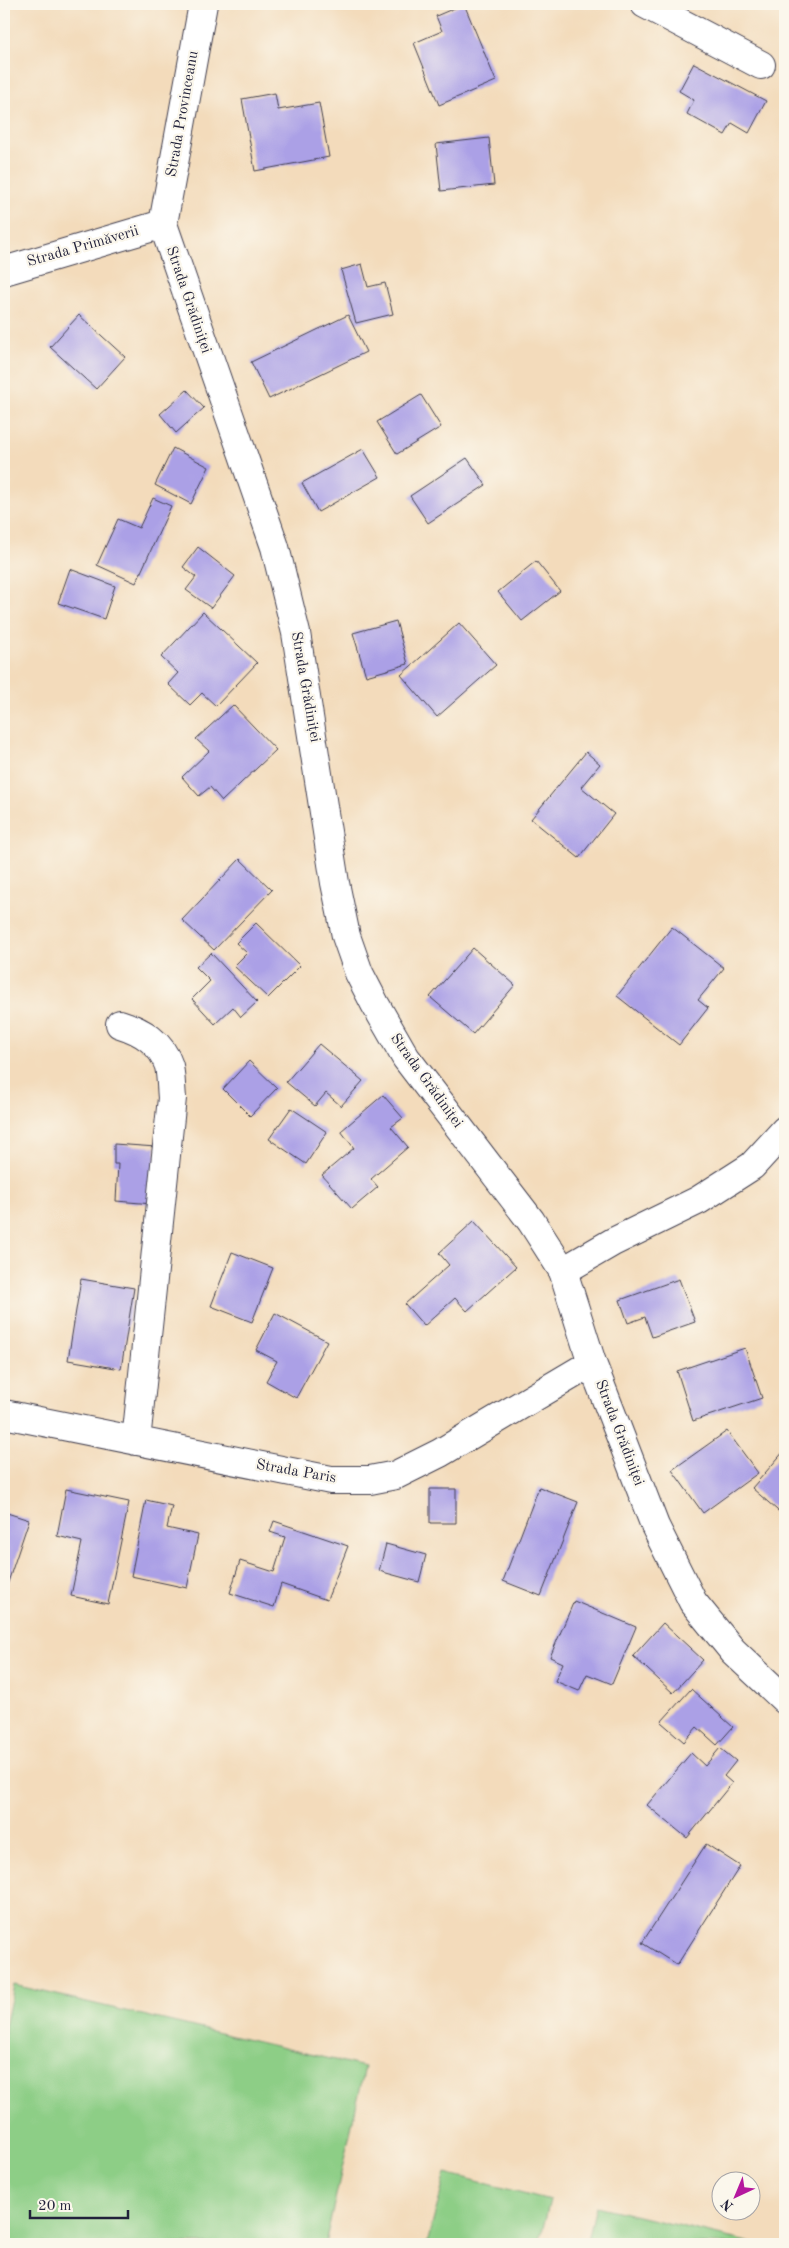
<svg xmlns="http://www.w3.org/2000/svg" width="789" height="2248" font-family="'Old Standard TT',serif">
<style>
.green{fill:#8dce86;stroke:#587860}
.building{fill:#aba0e6}
.lines{fill:none;stroke-linecap:round;stroke-linejoin:round}
.minor-casing{stroke:#413e4e;stroke-width:30}
.tertiary-casing{stroke:#413e4e;stroke-width:30}
.minor{stroke:#fff;stroke-width:28}
.tertiary{stroke:#fff;stroke-width:28}
.labels{text-anchor:middle;dominant-baseline:central;stroke-width:4.5;stroke-linejoin:round;paint-order:stroke}
.street-label{font-size:15px;fill:#22223b;stroke:#fbf7ec}
</style>
<rect width="100%" height="100%" fill="#fbf7ec"/>
<filter id="ink" filterUnits="userSpaceOnUse"><feTurbulence type="fractalNoise" baseFrequency=".02" numOctaves="2"/><feDisplacementMap in="SourceGraphic" scale="10" xChannelSelector="R" yChannelSelector="G"/><feConvolveMatrix kernelMatrix="1 2 1 2 8 2 1 2 1" color-interpolation-filters="sRGB"/></filter>
<filter id="wash" filterUnits="userSpaceOnUse"><feTurbulence type="fractalNoise" baseFrequency=".0096" numOctaves="4" result="noise"/><feDisplacementMap in="SourceGraphic" scale="20" xChannelSelector="R" yChannelSelector="G"/><feGaussianBlur stdDeviation="1.12" result="paint"/><feColorMatrix in="noise" values="0 0 0 0 0 0 0 0 0 0 0 0 0 0 0 0 0 1.4 0 .05"/><feComposite in="paint" operator="in"/></filter>
<g filter="url(#wash)">
<rect width="100%" height="100%" fill="#f3dbbb"/>
<!-- green -->
<path class="green" d="M14,1985L365,2067L325,2244H4V2031Z
M446,2173L550,2200L539,2244H427Z
M596,2206L756,2244H587Z"/>
<g id="blocks">
<!-- building -->
<path class="building" d="M464,4L496,81L439,105L414,43L442,31L436,16Z
M694,63L766,101L749,133L732,123L725,135L687,114L694,100L679,91Z
M275,93L278,110L319,103L329,157L255,171L242,99Z
M489,138L494,185L441,191L436,144Z
M362,264L368,287L385,283L393,314L356,323L341,270Z
M79,315L125,357L96,389L50,347Z
M348,315L366,352L269,399L251,362Z
M187,390L204,408L176,433L160,414Z
M421,395L441,427L397,454L377,422Z
M173,448L209,467L191,504L155,485Z
M363,449L380,477L318,512L302,483Z
M467,458L486,485L428,523L410,496Z
M153,498L171,506L136,583L97,565L118,519L139,528Z
M198,547L235,576L211,608L186,590L196,577L183,567Z
M536,561L560,591L522,621L498,592Z
M70,569L115,586L104,619L58,603Z
M203,612L257,663L216,706L202,693L190,705L168,684L178,673L161,657Z
M396,621L408,664L366,676L353,633Z
M459,623L496,665L437,717L401,675Z
M233,705L276,750L222,801L210,787L199,796L182,777L209,751L196,739Z
M586,752L600,764L581,787L614,814L579,858L531,819Z
M240,859L272,890L214,950L182,920Z
M256,923L300,966L268,998L234,966L247,953L236,943Z
M672,927L724,968L698,1000L708,1008L679,1045L617,996Z
M473,948L515,985L473,1034L430,997Z
M211,953L257,1002L241,1017L233,1007L215,1024L192,999L210,981L196,967Z
M319,1044L363,1081L341,1106L326,1093L315,1106L286,1082Z
M249,1061L277,1088L250,1116L223,1089Z
M383,1095L403,1118L391,1127L408,1147L371,1179L378,1187L352,1209L322,1175L354,1148L341,1131Z
M291,1108L327,1132L306,1164L269,1139Z
M114,1144L156,1147L153,1204L116,1201L118,1164H114Z
M474,1221L516,1267L467,1311L455,1298L424,1326L405,1304L449,1265L439,1253Z
M232,1252L273,1268L252,1322L211,1306Z
M81,1279L134,1288L121,1369L68,1360Z
M679,1279L695,1322L652,1337L645,1317L628,1323L620,1300Z
M275,1313L327,1341L296,1398L266,1381L277,1361L256,1350Z
M745,1348L762,1398L693,1421L677,1371Z
M727,1431L758,1473L703,1513L672,1470Z
M785,1450V1517L752,1488Z
M539,1487L578,1502L541,1596L503,1581Z
M66,1489L129,1502L108,1604L71,1596L82,1542L57,1536Z
M430,1489H456V1523H430Z
M146,1500L172,1506L167,1528L198,1535L187,1588L131,1576Z
M4,1512L29,1520L4,1594Z
M274,1521L348,1546L327,1600L281,1584L274,1607L230,1593L240,1561L274,1572L285,1537L270,1532Z
M386,1544L426,1555L419,1582L379,1571Z
M574,1601L636,1627L612,1684L587,1674L579,1691L555,1681L563,1663L550,1657Z
M663,1623L703,1660L673,1693L633,1656Z
M691,1689L733,1727L717,1745L697,1727L684,1742L661,1722Z
M720,1748L736,1761L724,1776L732,1783L687,1838L647,1805L691,1753L705,1766Z
M706,1844L740,1866L677,1965L642,1943Z"/>
</g>
</g>
<g filter="url(#ink)">
<use href="#blocks" fill-opacity="0" stroke="#413e4e" stroke-width="1"/>
<g class="lines">
<defs>
<path id="minor" d="M645,4L761,65
M120,1024C142,1031 161,1042 169,1066C171,1076 171,1088 172,1098L136,1441
M563,1271L613,1242L699,1200L752,1166L785,1130
M4,1414L331,1480H370L396,1475L440,1453L592,1363"/>
<path id="tertiary" d="M203,4L163,224L275,547L296,633L335,883L346,936L359,973L375,1004L406,1058L531,1221L563,1271L592,1363L655,1526L693,1602L733,1651L785,1700
M4,271L163,224"/>
</defs>
<!-- minor casing -->
<use href="#minor" class="minor-casing"/>
<!-- tertiary casing -->
<use href="#tertiary" class="tertiary-casing"/>
<!-- minor -->
<use href="#minor" class="minor"/>
<!-- tertiary -->
<use href="#tertiary" class="tertiary"/>
</g>
</g>
<g class="labels">
<!-- street labels -->
<g class="street-label">
<text transform="translate(183 114) rotate(-80)">Strada Provinceanu</text>
<text transform="translate(83 247) rotate(-16)">Strada Primăverii</text>
<text transform="translate(188 300) rotate(71)">Strada Grădiniței</text>
<text transform="translate(305 687) rotate(80)">Strada Grădiniței</text>
<text transform="translate(426 1081) rotate(54)">Strada Grădiniței</text>
<text transform="translate(619 1433) rotate(69)">Strada Grădiniței</text>
<text transform="translate(296 1472) rotate(10)">Strada Paris</text>
</g>
</g>
<!-- margin -->
<rect width="789" height="2248" fill="none" stroke="#fbf7ec" stroke-width="20"/>
<!-- north arrow -->
<g transform="translate(736 2196) rotate(224)"><circle r="24" fill="#fbf7ec" stroke="#a4a2a5"/>
<path d="M0-4L9 19L0 12L-9 19Z" fill="#b5179e"/>
<text y="-8" font-size="14" font-weight="bold" text-anchor="middle" fill="#22223b">N</text>
</g>
<!-- scale -->
<path d="M30 2210v8h98v-8" fill="none" stroke="#22223b" stroke-width="2.5"/>
<text x="38" y="2210" font-size="15" fill="#22223b" stroke="#fbf7ec" stroke-width="4" paint-order="stroke">20 m</text>
</svg>
